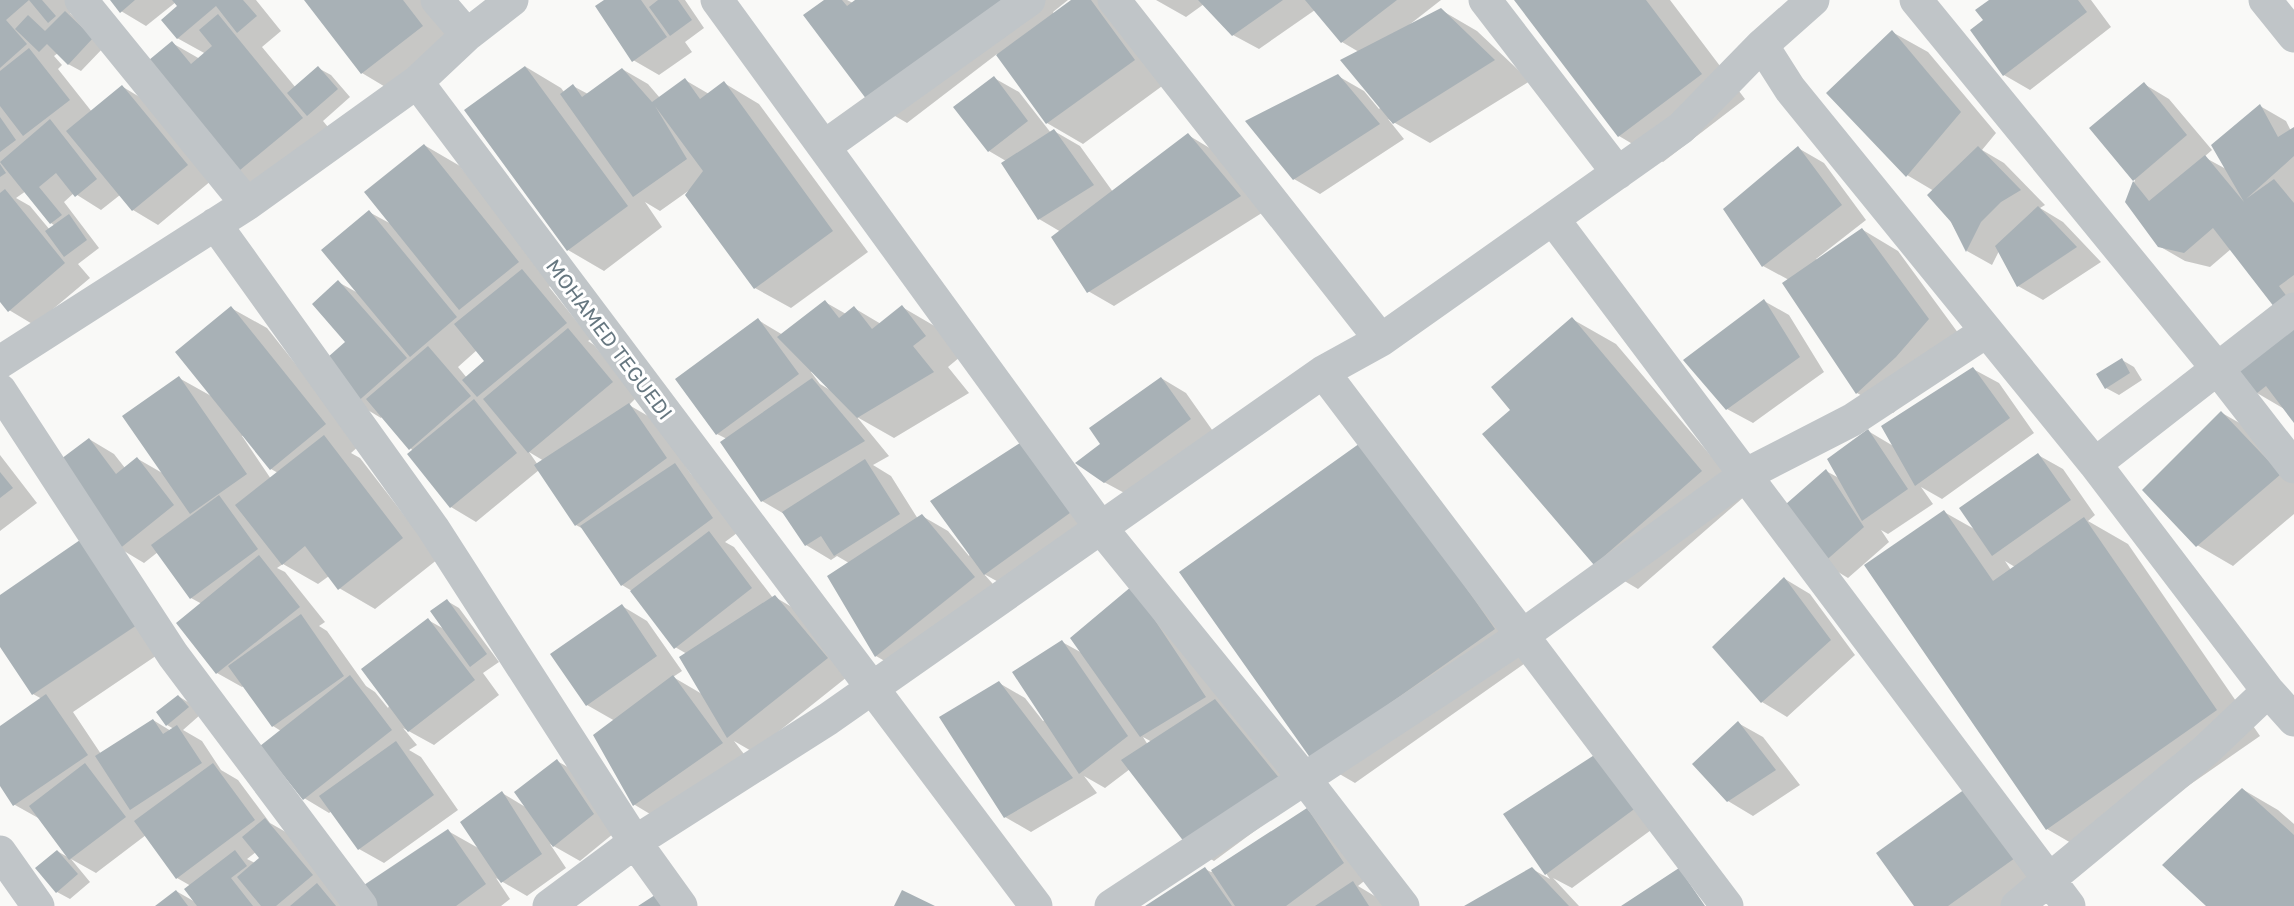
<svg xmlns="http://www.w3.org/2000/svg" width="2294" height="906" font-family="'Golos Text',sans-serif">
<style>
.shadow{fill:#0003;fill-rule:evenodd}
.building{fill:#a8b1b6}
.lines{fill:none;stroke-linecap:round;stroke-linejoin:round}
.street{stroke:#c0c5c8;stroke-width:33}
.labels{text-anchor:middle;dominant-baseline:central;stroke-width:6;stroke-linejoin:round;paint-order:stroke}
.street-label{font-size:20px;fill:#667780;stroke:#fff}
</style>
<rect width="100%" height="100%" fill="#f9f9f7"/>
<!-- shadow -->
<path class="shadow" d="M0,0H77L80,4L70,13L105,46L81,71L68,64L58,53L54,56L62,65L58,69L92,112L123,87L148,102L212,180L158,225L133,210L120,195L101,210L74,193L64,202L99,248L78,264L90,278L34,325L9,310L0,300ZM26,191L51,223L55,226L50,230L30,206L16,198Z
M112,0H256L281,31L262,47L296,88L318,68L331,75L350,97L323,121L338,139L271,195L235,174L172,43L200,59L206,54L177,38L179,6L176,2L146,26L121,11Z
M306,0H421L458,47L397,94L362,73Z
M607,0H685L704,28L685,42L692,52L659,75L633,60Z
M826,0H847L853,3L858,0H1068L1053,12L1054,14L1074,0H1098L1120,13L1169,81L1083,144L1047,123L997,54L907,123L871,102Z
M1156,0H1441L1409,25L1441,10L1477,31L1530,81L1430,143L1388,119L1404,139L1320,194L1294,179L1338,76L1364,91L1379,109L1381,107L1359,52L1342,42L1315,10L1259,49L1233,35L1204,4L1186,17Z
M1516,0H1670L1745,99L1663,162L1619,136Z
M1992,0H2091L2111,27L2030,90L2004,75L1972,30L1985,20Z
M1892,32L1928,52L1996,133L1982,150L2004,163L2045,205L2040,208L2063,222L2101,262L2043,300L2018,286L1999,251L1992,265L1967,251L1934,191L1907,175Z
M526,67L561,88L564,92L573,86L588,94L622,69L648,84L660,98L685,80L709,94L724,83L759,104L868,252L791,308L755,288L691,189L660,211L645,202L662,227L604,271L568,250Z
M994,78L1019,92L1051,133L1054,131L1080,146L1113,192L1188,135L1213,150L1265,211L1114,306L1088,291L1061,232L1039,219L1006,161L989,151Z
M2144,84L2169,99L2212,150L2204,157L2226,169L2260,106L2286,121L2291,131L2294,129V320L2231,249L2210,267L2185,261L2159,246L2127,202L2135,180L2091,128Z
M424,145L460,166L553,283L549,287L591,339L588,341L594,345L637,397L629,405L655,420L691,474L701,480L737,533L725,542L734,547L773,598L775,597L800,612L852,673L753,752L734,741L747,758L660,820L635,805L615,721L587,705L552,655L622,606L647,621L682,671L673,677L702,694L687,654L675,647L632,591L622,585L585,530L576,525L539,470L476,522L451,507L413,451L383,416L381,418L356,403L338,282L358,293L369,212L393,225ZM477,350L486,361L467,378L458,367ZM529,452L544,461L538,465Z
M1798,148L1824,163L1866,220L1816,259L1818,261L1863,230L1898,251L1964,341L1932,378L1893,413L1857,393L1789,280L1763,266Z
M1764,301L1789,315L1824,372L1753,423L1727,409Z
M825,302L846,314L854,308L881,324L902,307L938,328L960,357L948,367L969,393L894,438L857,417L889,456L873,465L891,476L918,519L922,516L948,531L969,556L1020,444L1098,525L1011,589L984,574L1000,592L902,671L876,656L829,577L849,563L837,556L831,560L806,545L786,515L762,501L727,439L717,434L758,320L783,335ZM812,371L830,390L820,384L811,372Z
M231,308L267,328L360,445L351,453L360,458L438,559L375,609L339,588L329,576L318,584L283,564L277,568L285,572L325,622L319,626L327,631L366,686L375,692L388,708L428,620L444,629L447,601L459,608L499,662L483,673L499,695L434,745L403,728L417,745L409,750L421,757L458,810L384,863L359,849L332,811L329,813L304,798L281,731L273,726L244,686L242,687L217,673L202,604L191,598L158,552L144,563L119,548L89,439L114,454L125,468L138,459L164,474L179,378L213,397ZM244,435L271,469L278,473L271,479L242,436Z
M1572,319L1616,344L1745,496L1638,589L1594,563L1512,410Z
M2294,323V420L2286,410L2257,393Z
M2122,360L2134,367L2142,380L2119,395L2106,388Z
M1973,369L1999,383L2034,433L1942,499L1921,487L1933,504L1888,534L1881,530L1889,542L1848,578L1823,563L1826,471L1839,478L1868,431L1895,447Z
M1161,378L1186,393L1215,434L1130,496L1104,482Z
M2222,413L2257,433L2294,472V514L2233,566L2197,545Z
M1363,443L1538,654L1355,783L1312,758Z
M0,455L37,503L0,531Z
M2038,455L2063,469L2095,515L2088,521L2128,544L2260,736L2090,854L2047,829L1944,512L1976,530ZM2005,561L2015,567L2011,570Z
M80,542L172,645L73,712L101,754L153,720L171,731L174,729L167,725L178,696L191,704L200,715L183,730L202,741L221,770L238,780L270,823L291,835L348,906H157L176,891L197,903L191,886L177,878L146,835L96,873L71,859L90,882L70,899L57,892L37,868L57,851L71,859L40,819L15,805L0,784V728L42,699L33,694L0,645V597ZM256,852L261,858L255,863L247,859Z
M1785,579L1810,594L1855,655L1787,717L1762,702Z
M1132,588L1305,794L1214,861L1189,846L1130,769L1105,788L1084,776L1097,793L1031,832L1005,817L999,683L1025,698L1043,721L1045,720L1062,642L1084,654ZM1143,737L1152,742L1148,745Z
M1738,723L1763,737L1800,785L1753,816L1728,801Z
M1599,754L1662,822L1572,888L1553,878L1579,906H1467L1532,869L1550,879L1506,815Z
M557,761L582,775L619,829L580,861L550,844L566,868L527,896L496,878L510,899L501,906H375L448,831L480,849L502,793L527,808Z
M2242,789L2278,810L2294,824V906H2208Z
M1307,810L1332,825L1368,878L1358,886L1378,898L1384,906H1148L1205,869L1211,872Z
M2001,811L2050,879L2012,906H1916Z"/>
<!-- building -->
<path class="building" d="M0,0H42L56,16L48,23L29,0L6,20L27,44L0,68Z
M110,0H135L120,13Z
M172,0H243L257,16L237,33L216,6L177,39L161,20L177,6Z
M304,0H403L423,26L361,74Z
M604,0H641L667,37L632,62L595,6Z
M658,0H678L692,20L670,36L649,7Z
M824,0H842L847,6L855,0H1006L870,104L803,15Z
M1071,0H1091L1135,60L1046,124L996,55Z
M1198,0H1283L1232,36Z
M1305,0H1397L1341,43Z
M1514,0H1646L1702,74L1618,137Z
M1989,0H2078L2087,12L2003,76L1970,30L1983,20L1975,10Z
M1441,8L1495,60L1393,124L1340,60Z
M65,11L93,38L68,65L47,44L39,52L15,29L28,15L45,31Z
M218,14L303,118L234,175L143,65L172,41L191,64L212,46L199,30Z
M1892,30L1961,112L1906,177L1826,93Z
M29,48L70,100L23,136L0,106V71Z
M318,66L338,89L307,116L287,93Z
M525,66L628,206L567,251L464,110Z
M622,68L652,102L685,78L700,99L724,81L833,231L754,289L685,195L703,171L655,106L687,159L633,197L560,94L573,84L582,97Z
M1338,74L1380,124L1293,180L1245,121Z
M994,76L1028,121L988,152L953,107Z
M2144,82L2187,135L2133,181L2089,128Z
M122,85L188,165L132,211L66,131Z
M2260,104L2278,137L2294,127V156L2246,199L2274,179L2294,203V275L2279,286L2291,302L2278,312L2213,228L2184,253L2158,247L2125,202L2133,181L2149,201L2205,155L2244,202L2211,145Z
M0,117L16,140L0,152Z
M50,119L97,179L75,197L56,173L39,187L62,215L50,224L0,162Z
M1054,129L1094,185L1038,220L1001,163Z
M1188,133L1241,196L1087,293L1051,237Z
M424,144L519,262L459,310L364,192Z
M1798,146L1842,205L1762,267L1723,209Z
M1978,146L2021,190L2001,202L1981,222L1966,252L1951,222L1927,195Z
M0,164L6,173L0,177Z
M5,189L65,263L8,312L0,302V193Z
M2038,206L2077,247L2017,287L1995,246Z
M369,210L457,317L410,357L321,250Z
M69,214L87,240L64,257L45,231Z
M1862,228L1929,319L1896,357L1856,394L1782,283Z
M522,269L567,323L477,397L462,380L484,361L454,324Z
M338,280L407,358L355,404L319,365L345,342L312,304Z
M1764,299L1800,357L1726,410L1683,360Z
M825,300L839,318L854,306L872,329L902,305L926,336L913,346L934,372L857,418L777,337Z
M231,306L326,424L270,470L175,352Z
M1572,317L1702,471L1594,565L1482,434L1510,410L1491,387Z
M758,318L799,374L716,435L675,379Z
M2294,321V423L2266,386L2256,394L2234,365Z
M568,328L613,382L528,453L483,399Z
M428,346L471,396L409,450L366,399Z
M2122,358L2130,373L2105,389L2096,374Z
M1973,367L2010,418L1915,486L1881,426Z
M179,376L247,474L190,514L122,416Z
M1161,377L1191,419L1104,483L1075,463L1100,444L1089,428Z
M812,378L865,441L761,502L720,442Z
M474,399L517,453L450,508L407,454Z
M629,403L667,458L575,526L534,465Z
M2221,411L2281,474L2196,547L2142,490Z
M1868,429L1908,489L1862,521L1827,459Z
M324,435L403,538L338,590L305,546L282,565L235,505Z
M89,438L116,474L137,457L174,505L118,550L53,465Z
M1363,441L1495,629L1311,759L1179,572Z
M1020,443L1074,510L984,575L930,501Z
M2038,453L2071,500L1992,556L1959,508Z
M865,459L900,514L834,556L821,536L805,546L782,512Z
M675,463L713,518L621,586L580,526Z
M1826,469L1864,527L1822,564L1786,504Z
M0,472L13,488L0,498Z
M219,495L258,549L190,599L151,545Z
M1944,510L1993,581L2084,517L2217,710L2046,830L1864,565Z
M922,514L975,577L875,657L827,576Z
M709,531L752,588L674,649L630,591Z
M80,540L137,625L32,695L0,647V595Z
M259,555L300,607L216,674L176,623Z
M1784,577L1831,640L1761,703L1712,647Z
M1132,586L1206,697L1140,737L1070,638Z
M775,595L828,658L727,738L679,657Z
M447,599L487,654L470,667L430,611Z
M622,604L657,656L586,706L550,654Z
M301,614L344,676L272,727L228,666Z
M428,618L475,680L408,732L361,669Z
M1062,640L1128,736L1079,774L1012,672Z
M350,675L392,730L303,800L260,746Z
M673,675L723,743L633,806L593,735Z
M999,681L1073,778L1004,818L939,717Z
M46,694L88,755L13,806L0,786V726Z
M178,695L189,707L166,726L156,712Z
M1215,699L1280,779L1188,847L1121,760Z
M153,719L163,734L177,725L202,763L130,810L95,756Z
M1738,721L1776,770L1727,802L1692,764Z
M396,741L434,795L358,850L319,796Z
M1599,752L1637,807L1545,875L1503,814Z
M557,759L594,814L553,847L514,792Z
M85,763L126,817L69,860L29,806Z
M213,763L255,820L176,879L134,821Z
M2242,788L2294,835V906H2206L2162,865Z
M1965,789L2015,858L1948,906H1914L1876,853Z
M502,791L542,854L501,883L460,822Z
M1307,808L1344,863L1286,906H1235L1211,870Z
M265,818L313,875L276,906H261L237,877L259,858L242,837Z
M448,829L486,884L456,906H373L361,887Z
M57,850L78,874L56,893L35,868Z
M235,850L247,866L231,878L253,906H197L184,889Z
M1205,867L1232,906H1145Z
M1532,867L1569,906H1464Z
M1679,868L1705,906H1621Z
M1353,881L1369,906H1315Z
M317,883L336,906H290Z
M176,890L188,906H155Z
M902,890L935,906H894Z
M658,893L667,906H638Z"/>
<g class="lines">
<!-- street -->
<path class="street" d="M81,0L247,204
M437,0L467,35
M512,0L467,35L417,82L1036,906
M717,0L1101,528L1304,778L1403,906
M1114,0L1381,340
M1485,0L1618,173
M1916,0L2217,368L2294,467
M2265,0L2294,36
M1762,45L1813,0
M825,146L1029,0
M1553,219L2069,906
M215,224L433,528L635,842L681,906
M0,362L247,204L417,82
M1323,372L1727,906
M0,390L173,655L361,906
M2095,464L2294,309
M0,852L38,906
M549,906L635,842L828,719L1323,372L1381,340L1681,128L1762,45L1790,89L2095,464L2268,691L2294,720
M1111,906L1523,635L1745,475L1852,420L1987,331
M2017,906L2206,750L2268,691"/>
</g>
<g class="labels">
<!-- street labels -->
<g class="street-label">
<text transform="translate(610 339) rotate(53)">MOHAMED TEGUEDI</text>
</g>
</g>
</svg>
